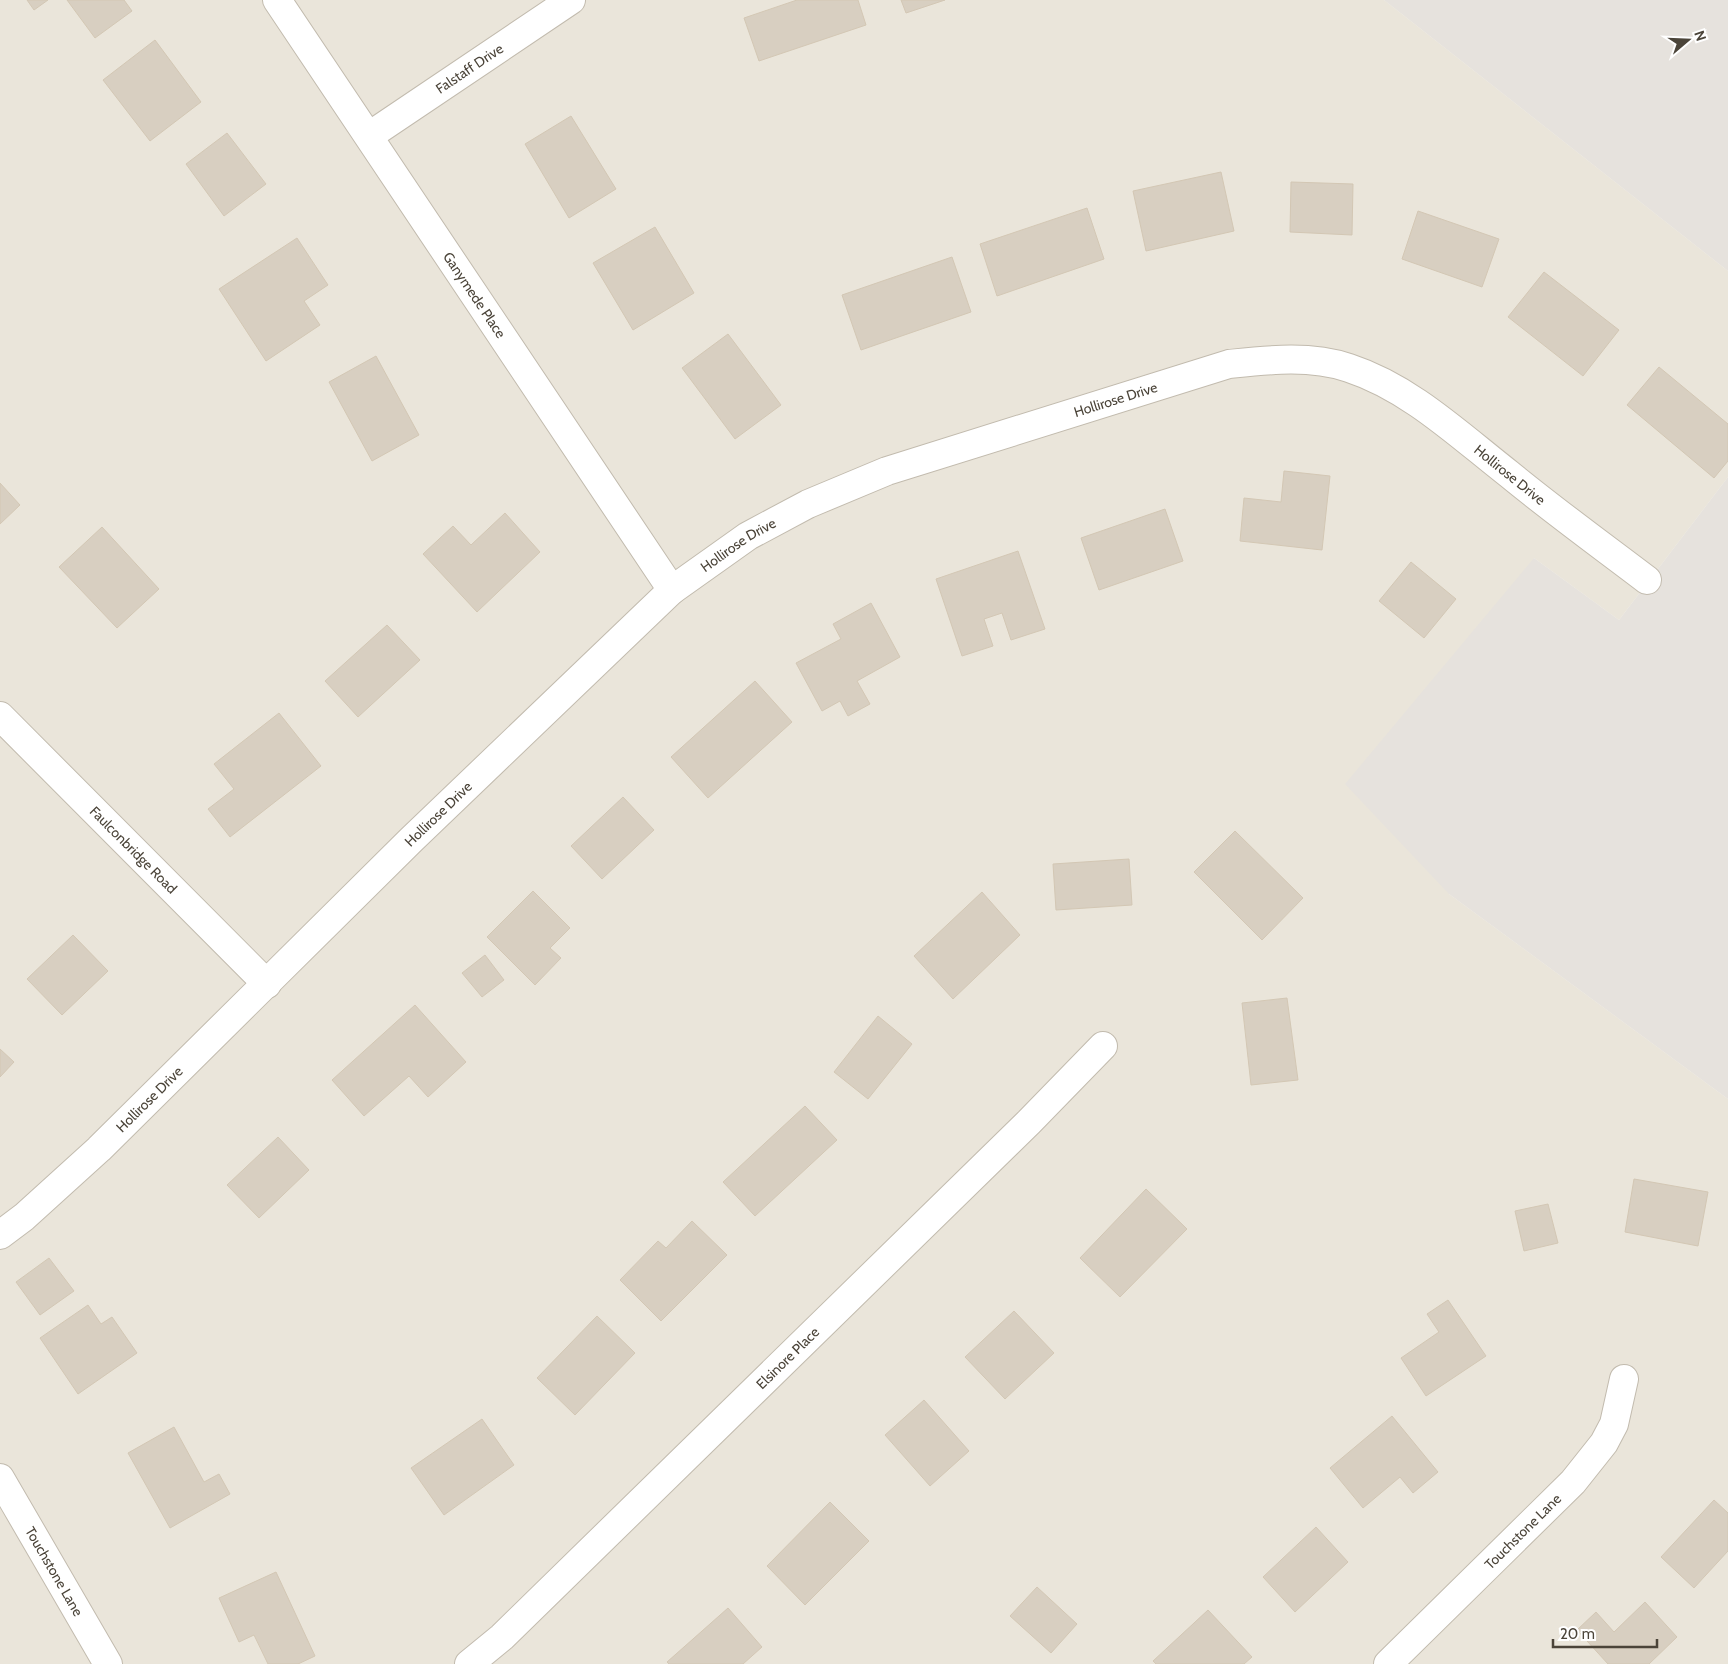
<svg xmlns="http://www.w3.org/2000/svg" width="1728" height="1664" font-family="Cabin,sans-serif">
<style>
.residential{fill:#eae5da}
.industrial{fill:#e6e2dd}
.building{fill:#d8cfc1;stroke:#d3c7b4}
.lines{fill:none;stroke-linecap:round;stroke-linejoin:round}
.minor-casing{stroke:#c2bbae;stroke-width:30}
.minor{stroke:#fff;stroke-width:28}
.labels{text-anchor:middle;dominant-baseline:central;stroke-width:4.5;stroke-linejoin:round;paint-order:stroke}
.street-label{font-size:14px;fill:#4b4439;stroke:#fff}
</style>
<rect width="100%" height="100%" fill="#f6f3ec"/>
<!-- residential -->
<path class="residential" d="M0,0H1384L1728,271V477L1619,620L1534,558L1449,894L1728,1099V1664H0Z"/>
<!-- industrial -->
<path class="industrial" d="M1384,0H1728V271Z
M1728,477V1099L1449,894L1345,784L1534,558L1619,620Z"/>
<!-- building -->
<path class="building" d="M27,0H48L34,10Z
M67,0H124L132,11L95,38Z
M797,0H858L866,25L759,61L744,18Z
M901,0H945L906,13Z
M155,40L201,102L150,141L103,80Z
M571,116L616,189L569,218L525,144Z
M227,133L266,184L224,216L186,164Z
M1221,172L1234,231L1146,251L1133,191Z
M1291,182L1353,184L1352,235L1290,232Z
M1087,208L1104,259L997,296L980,244Z
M1418,211L1499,239L1482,287L1402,259Z
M655,227L694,293L633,330L593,263Z
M297,238L328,285L304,301L320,325L266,361L219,289Z
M952,257L971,312L861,350L842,295Z
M1544,272L1619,330L1583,376L1508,317Z
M728,334L781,405L735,439L682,368Z
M376,356L419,435L372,461L329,382Z
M1659,367L1728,424V461L1714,478L1627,405Z
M1284,471L1330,476L1322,550L1240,541L1244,498L1281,502Z
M0,483L20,505L0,524Z
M1165,509L1183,561L1099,590L1081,538Z
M505,513L540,552L477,612L423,554L453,526L471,545Z
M102,527L159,589L117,628L59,567Z
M1018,551L1045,629L1011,640L1002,613L984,619L993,646L962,656L936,579Z
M1411,562L1456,599L1424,638L1379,601Z
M871,603L900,657L857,681L870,704L848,716L840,701L822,711L796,663L841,639L833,624Z
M387,625L420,660L358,717L325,681Z
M755,681L792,722L708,798L671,757Z
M279,713L321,766L230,837L208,809L234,789L214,764Z
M623,797L654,830L602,879L571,846Z
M1235,831L1303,898L1262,940L1194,872Z
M1129,859L1132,905L1056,910L1053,864Z
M533,891L570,928L550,948L561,958L535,985L487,937Z
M982,892L1020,935L953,999L914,956Z
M73,935L108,971L62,1015L27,979Z
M485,955L504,980L482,997L462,973Z
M1287,998L1298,1080L1251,1085L1242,1003Z
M415,1005L466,1062L428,1097L409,1076L364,1116L332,1080Z
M878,1016L912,1044L868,1099L834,1072Z
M0,1049L14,1062L0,1077Z
M805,1106L837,1140L755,1216L723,1182Z
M278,1137L309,1170L259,1218L227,1185Z
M1634,1179L1708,1192L1698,1246L1625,1232Z
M1146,1189L1187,1229L1120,1297L1080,1258Z
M1548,1204L1558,1243L1524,1251L1515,1211Z
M692,1221L727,1255L661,1321L620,1280L658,1241L666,1248Z
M49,1258L74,1291L40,1315L16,1282Z
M1448,1300L1486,1356L1426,1396L1401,1358L1439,1332L1427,1314Z
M88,1305L101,1324L112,1317L137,1353L78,1394L40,1338Z
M1014,1311L1054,1353L1005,1399L965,1357Z
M597,1316L635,1353L575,1415L537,1378Z
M924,1400L969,1451L930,1486L885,1435Z
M1392,1416L1438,1472L1413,1493L1400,1477L1363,1508L1330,1468Z
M482,1419L514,1465L444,1515L411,1468Z
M174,1427L204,1482L219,1474L230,1494L170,1528L128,1453Z
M1714,1500L1728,1513V1551L1694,1588L1661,1557Z
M830,1502L869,1541L805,1605L767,1566Z
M1316,1527L1348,1562L1295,1612L1263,1577Z
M276,1572L315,1656L298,1664H268L254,1635L239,1642L219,1598Z
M1037,1587L1077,1624L1051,1653L1010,1616Z
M1645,1602L1677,1637L1649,1664H1608L1577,1630L1596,1612L1614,1632Z
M728,1608L762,1647L743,1664H669L667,1662Z
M1208,1610L1252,1657L1244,1664H1156L1153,1661Z"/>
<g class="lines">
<defs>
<g id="minor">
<path id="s1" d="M277,0L672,590"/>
<path id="s2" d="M369,136L571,0"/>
<path id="s3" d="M0,716L267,984"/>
<path id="s4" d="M0,1235L24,1217L99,1149L411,840L672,590L748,536L808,504L887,471L1229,364C1268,360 1310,355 1349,368C1410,388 1459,435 1509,474C1554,511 1601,545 1647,580"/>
<path id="s5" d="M0,1478L108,1664"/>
<path id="s6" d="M469,1664L502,1637L1029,1122L1103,1046"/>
<path id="s7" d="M1388,1664L1573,1482L1604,1443L1614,1424L1624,1379"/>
</g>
</defs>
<!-- minor casing -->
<use href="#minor" class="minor-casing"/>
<!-- minor -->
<use href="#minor" class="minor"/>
</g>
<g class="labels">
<!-- street labels -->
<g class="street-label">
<text stroke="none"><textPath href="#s2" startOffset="121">Falstaff Drive</textPath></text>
<text stroke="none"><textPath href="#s1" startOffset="355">Ganymede Place</textPath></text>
<text stroke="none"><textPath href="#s4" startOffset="1418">Hollirose Drive</textPath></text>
<text stroke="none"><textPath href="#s4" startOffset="1852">Hollirose Drive</textPath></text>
<text stroke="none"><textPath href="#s4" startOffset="1012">Hollirose Drive</textPath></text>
<text stroke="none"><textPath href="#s4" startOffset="608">Hollirose Drive</textPath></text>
<text stroke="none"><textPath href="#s3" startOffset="189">Faulconbridge Road</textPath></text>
<text stroke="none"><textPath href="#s4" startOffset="202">Hollirose Drive</textPath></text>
<text stroke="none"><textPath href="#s6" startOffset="442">Elsinore Place</textPath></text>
<text stroke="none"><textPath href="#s7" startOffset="189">Touchstone Lane</textPath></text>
<text stroke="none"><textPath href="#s5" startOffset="108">Touchstone Lane</textPath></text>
</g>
</g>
<!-- north arrow -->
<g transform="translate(1688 40) rotate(71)" stroke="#ffffff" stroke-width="4" paint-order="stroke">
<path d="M0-4L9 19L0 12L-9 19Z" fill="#4b4439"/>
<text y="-8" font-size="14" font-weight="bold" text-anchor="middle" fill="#4b4439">N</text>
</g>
<!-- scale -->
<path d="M1553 1639v8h104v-8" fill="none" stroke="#4b4439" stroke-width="2.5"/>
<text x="1560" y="1639" font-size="15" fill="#4b4439" stroke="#ffffff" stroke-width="4" paint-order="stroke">20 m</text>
</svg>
